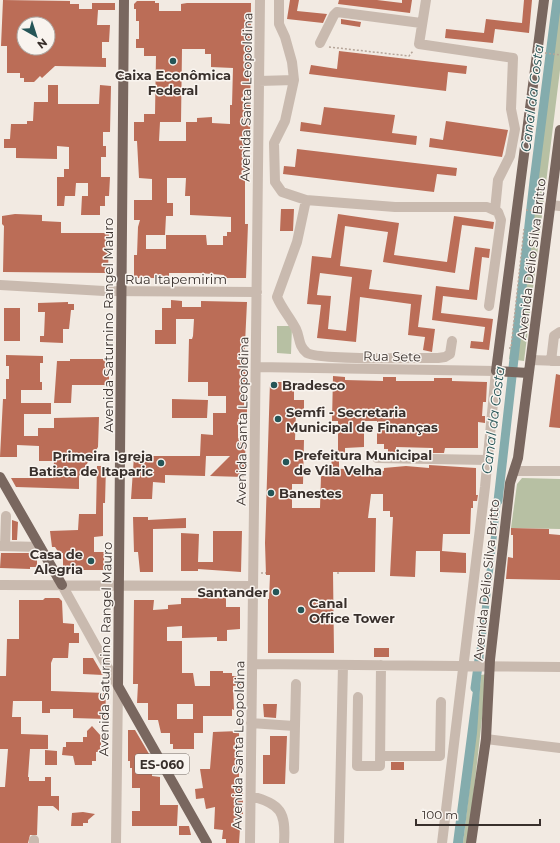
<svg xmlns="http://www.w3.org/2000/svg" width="560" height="843" font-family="Montserrat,sans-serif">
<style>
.green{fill:#b7c0a3}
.water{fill:#84acad}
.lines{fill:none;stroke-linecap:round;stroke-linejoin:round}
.canal{stroke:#84acad;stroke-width:9}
.building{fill:#bb6d57;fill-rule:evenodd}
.path{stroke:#b5a599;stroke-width:1.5;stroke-dasharray:2 2;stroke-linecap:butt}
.minor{stroke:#c9baaf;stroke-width:10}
.major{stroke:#79675f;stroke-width:10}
.poi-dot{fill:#255557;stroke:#f9f4ef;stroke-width:1.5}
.labels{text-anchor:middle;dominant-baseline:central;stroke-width:3;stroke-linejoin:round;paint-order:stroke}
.shield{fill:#f9f4ef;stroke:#736b66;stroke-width:1}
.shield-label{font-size:12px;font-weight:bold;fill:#39302c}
.poi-label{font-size:13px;font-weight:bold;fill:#39302c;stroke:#f9f4ef;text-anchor:start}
.street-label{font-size:13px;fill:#39302c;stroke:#f9f4ef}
.water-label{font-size:14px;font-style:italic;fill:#255557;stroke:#f9f4ef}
</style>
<rect width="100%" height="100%" fill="#f2eae2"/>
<!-- green -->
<path class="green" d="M557,0H560V70L524,361L509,359Z
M277,326H292L291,354L277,353Z
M522,478L560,479V529L511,528L517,484Z
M487,674L468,843H463L476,733L481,675Z"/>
<!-- water -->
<path class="water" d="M497,489L502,490L483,662H475Z
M475,675H481L477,733L463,843H453Z"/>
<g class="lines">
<!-- canal -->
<path class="canal" d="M498,501L534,181L557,0
M475,688L479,659"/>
</g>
<!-- building -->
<path class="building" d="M3,0L70,1V4H79V9H92V3H115V10H98L97,25H110L109,42H102V58H106V67L55,66L42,78L40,76L34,82H24V78H20V73H7V46H1ZM24,23H47L48,48H24Z
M290,0H299L297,11L327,14L323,23L287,19Z
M339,0H377L402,3V0H412L410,13L338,4Z
M524,0H532L529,33L495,29L493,43L445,38L446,29L484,33L486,19L522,23Z
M137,1H155V3H159V11H181V4L187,3H251L250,141H245V224H248L246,278H224V275L200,273H169V278H134V255H137L138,227L140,220H134V200H152V179L139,178L137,141H134V122H144V114H155L156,56H144V48H136V39H139V21H136V9H134V4ZM182,49H205V54H211V67L233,68L232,105H230V124L212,123V117L197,118V122H186V141H159L160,122H181ZM167,178H186L185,196H190V215L231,217V232H227V236H223V245H207L206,235H166V249H146V235H165L166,216H173V203H167Z
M341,19L361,22L360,27L341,24Z
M339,51L467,66L466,74L448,72L446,91L309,74L311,65L337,69Z
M48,85H58V104H99L100,85L111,86L110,132H103V146H106V157H101V177H110L109,196H105V206H100V215H81L82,196H88V183H76L75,196H65L64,206H57V177H64V169H69V147L57,146V159L16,158V148H4V139H10L11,124H27V121H33L34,102H48Z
M324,107L395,115L392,133L417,136L416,145L300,131L301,122L321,125Z
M446,121L508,130L502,157L429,147L430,138L443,140Z
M297,149L457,168L456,176L437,174L434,192L283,174L284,166L295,167Z
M281,209H294L293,231H280Z
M15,214L42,215V221L61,222V233H109L108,273L3,272L4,226L2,224V216Z
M338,214L399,223L394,255L447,262L454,216L494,222L493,229L462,225L455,273L383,262L388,232L345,226L340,266L372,270L369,289L422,295L418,327L435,329L432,352L423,350L425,337L408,335L411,304L382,300L360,297L356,342L317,338L321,305L307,304L312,256L331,258ZM320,273L352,277L346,331L328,329L331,296L317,295Z
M475,247L490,249L489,258L482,257L477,300L443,296L441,313L493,319L489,350L470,348L471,341L483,342L485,327L432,320L436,286L469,290Z
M171,300L182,301V307H201V301L247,302L244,364H246L245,383H242L241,401H244V407H247V419H238V438H246L244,477L210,476L230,456H202H206L205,476L165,475V483L153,482L152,499H131L134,456H200L201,434L213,435V413H226V396H208V382H188L189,339H192L193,336L194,319H176V344H155V330H162V308H171Z
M68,302V304H74V310H71L69,329H63V343L40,342V336H44L45,312H38V303Z
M4,308H20V341H4Z
M6,355L43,356V363H40V382H42V390H21V403H51V414H24V436H38V428H54V418L99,417L98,447L79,476V489L16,487L11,478H53L54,461H39V446L17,445V457H0L3,399H6V379H9V366H6Z
M70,359H109V385H72L71,403H54L57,361H70Z
M556,374L560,375V428L549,427Z
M333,376L345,377V380L383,381V377H396V381H434V378H452V381L487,382L486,402H483L482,416H485V423L478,422V448H445L444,453H433V448L396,447V452H388V449H384V444H377V421H364V447L345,448V457H339V469L360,468L384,471V468L406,466L429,468V465L476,468V495H478L477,501H473V508H471L470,534H443L442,551L466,553V573L440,572V551H416L415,577L390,576L393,517H390V511H383V494H371L368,518H376L375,572H333L334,653H268V599H269L270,575H266L265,543L270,382H294V400H304V413L296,412L295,440H304L303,484H292V508H320L321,476H331L332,450H338V421H332Z
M172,399L208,400L207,418H172Z
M97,466H106L105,503H103V536L94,537V552H104V570H78V566H63V553H59L55,547H52L50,531L78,530L79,514H96Z
M133,517H148V520L186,518V528L153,529V572H140L138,552H134Z
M12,520L18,522L17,540H12Z
M511,528L549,529V534L560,535V580L506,579L508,557L513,558V535H511Z
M213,531H242L241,572L198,569V571H181V533L199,534L198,562H213Z
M1,553H31L30,558H37V567H30V569L0,568Z
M45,598H59L62,601L63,623L74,624V633H79V643H69L68,658H53L51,663V691L106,693L105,719L73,718V709H50V713H42V701H13L12,717H21V734L48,735V749H30L28,777H29V781H45V777H51V796H59V811L53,806H38L37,835H30L28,843H0V787H5L8,749H0V676H6L7,639H19V600H43Z
M181,598H226V607H240V629L227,630V641H217V637L182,638V626L167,627V641H182V673H193L195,686H210V671H223V673H232V676H241V685L233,686L234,710L232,709V716H203V733H194V749H173V744H170V733H161L158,720H148V703H137L138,684H133L134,600H154L153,610L168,609V605L181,604ZM177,704H193V719H177Z
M374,648H389V657H374Z
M83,658H93L103,675L83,674Z
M263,704H277L276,718L264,717Z
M92,726L101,736V752H96V761H92V765H75L73,756L62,755L63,747H66V742H83V737H87V731Z
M128,730H135L152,759V776L160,777V805H178L177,826H132V811H140V788H132V768H130V761H128Z
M239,731V788H243V814H241L239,843H226V839H222L223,830L214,829L215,807L206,809L204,798L196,799L195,789L203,788L200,769H210L213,732Z
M270,736H287L285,784H263V755H270Z
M45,750L57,751V765H45Z
M391,762H404V770H391Z
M83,812L95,814L88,820V823H83V826H71L72,813Z
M179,826H189L191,835H179Z"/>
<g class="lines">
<!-- path -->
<path class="path" d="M329,47L409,56L413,51
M545,53L560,55
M526,210L540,211
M509,348H511L524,229
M261,573H266
M338,574V572"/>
<!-- minor -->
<path class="minor" d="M279,0V24L285,37L292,62L294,80
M426,0L419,44L513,58L511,109L515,129L510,156L498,180L495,210
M320,43L334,15L337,12L421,23
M259,81L294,80L285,121L274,143L275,182L282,192L306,200L395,207H487L498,212L501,220L489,306
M306,200L297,242L277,297C282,309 290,317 296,329C300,337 298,346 307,353C318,360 417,358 438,358L445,357L450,354L452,341
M550,205L560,206
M0,285L104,291L257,292
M531,360L560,361
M551,361L554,336L560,332
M256,367L496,371L485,487L442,843
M377,458L487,460
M514,471H560
M0,546L40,547
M5,546L6,516
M0,585L253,586
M62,585L118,686L116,843
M252,664L560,667
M358,697L357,766H380L381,665
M251,723L294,726
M486,739L560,748
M380,756H440L441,702
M294,769L296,684
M251,796C281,804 286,812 284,843
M34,843V840
M250,843L260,0
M339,843L343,665"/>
<!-- major -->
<path class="major" d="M124,0L118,686L207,843
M528,373L496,371L544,0
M0,477L62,585
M471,843L486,739L490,660L510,483L518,458L560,130"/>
</g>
<!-- markers -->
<g class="poi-dot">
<circle cx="173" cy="61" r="4"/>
<circle cx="274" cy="385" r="4"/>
<circle cx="278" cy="419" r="4"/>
<circle cx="286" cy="462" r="4"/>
<circle cx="161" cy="463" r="4"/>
<circle cx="271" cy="493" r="4"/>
<circle cx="91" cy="561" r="4"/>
<circle cx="276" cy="592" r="4"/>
<circle cx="301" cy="610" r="4"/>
</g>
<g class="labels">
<!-- shield labels -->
<rect class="shield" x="135" y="754" width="54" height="20" rx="3"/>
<g class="shield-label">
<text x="162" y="764">ES-060</text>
</g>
<!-- poi labels -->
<g class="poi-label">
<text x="173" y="75" text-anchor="middle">Caixa Econômica<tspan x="173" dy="15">Federal</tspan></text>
<text x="282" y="385">Bradesco</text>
<text x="286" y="412">Semfi - Secretaria<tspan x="286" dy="15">Municipal de Finanças</tspan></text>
<text x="294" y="455">Prefeitura Municipal<tspan x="294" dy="15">de Vila Velha</tspan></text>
<text x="153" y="456" text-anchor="end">Primeira Igreja<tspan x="153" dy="15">Batista de Itaparic</tspan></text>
<text x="279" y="493">Banestes</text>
<text x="83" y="554" text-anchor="end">Casa de<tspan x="83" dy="15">Alegria</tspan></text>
<text x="268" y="592" text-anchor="end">Santander</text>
<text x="309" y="603">Canal<tspan x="309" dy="15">Office Tower</tspan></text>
</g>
<!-- street labels -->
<g class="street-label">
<text transform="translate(246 97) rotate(-89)">Avenida Santa Leopoldina</text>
<text transform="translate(531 259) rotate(-83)">Avenida Délio Silva Britto</text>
<text x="176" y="279">Rua Itapemirim</text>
<text transform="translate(108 325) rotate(-90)">Avenida Saturnino Rangel Mauro</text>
<text transform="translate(392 356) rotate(1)">Rua Sete</text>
<text transform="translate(242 421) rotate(-89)">Avenida Santa Leopoldina</text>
<text transform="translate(486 580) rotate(-84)">Avenida Délio Silva Britto</text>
<text transform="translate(105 649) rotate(-89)">Avenida Saturnino Rangel Mauro</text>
<text transform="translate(238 745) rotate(-89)">Avenida Santa Leopoldina</text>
</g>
<!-- water labels -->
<g class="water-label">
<text transform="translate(532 98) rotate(-83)">Canal da Costa</text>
<text transform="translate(493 420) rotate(-83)">Canal da Costa</text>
</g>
</g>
<!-- north arrow -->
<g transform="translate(36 36) rotate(141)"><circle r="19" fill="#f9f4ef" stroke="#aca6a1"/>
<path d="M0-3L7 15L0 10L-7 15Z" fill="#255557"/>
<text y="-6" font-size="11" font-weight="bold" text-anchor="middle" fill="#39302c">N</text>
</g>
<!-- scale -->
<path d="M416 819v6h124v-6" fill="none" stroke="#39302c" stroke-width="2"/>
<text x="422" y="819" font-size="12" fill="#39302c" stroke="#f9f4ef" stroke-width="3" paint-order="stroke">100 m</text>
</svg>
